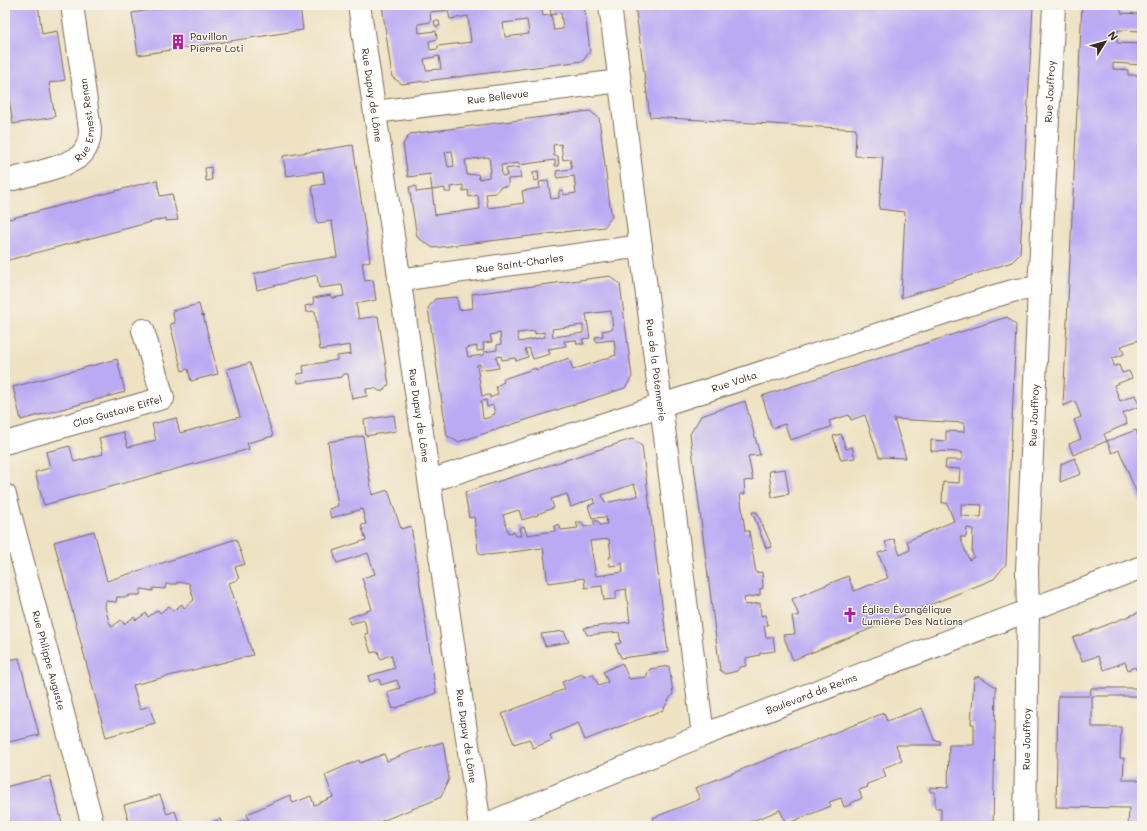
<svg xmlns="http://www.w3.org/2000/svg" width="1147" height="831" font-family="Mali,sans-serif">
<style>
.building{fill:#baaaf4;fill-rule:evenodd}
.lines{fill:none;stroke-linecap:round;stroke-linejoin:round}
.street-casing{stroke:#7a6a58;stroke-width:24}
.street{stroke:#fff;stroke-width:22}
.labels{text-anchor:middle;dominant-baseline:central;stroke-width:3;stroke-linejoin:round;paint-order:stroke}
.poi-label{font-size:10px;fill:#3b2a1e;stroke:#f7f3e8;text-anchor:start}
.street-label{font-size:10px;fill:#3b2a1e;stroke:#f7f3e8}
</style>
<rect width="100%" height="100%" fill="#f7f3e8"/>
<filter id="ink" filterUnits="userSpaceOnUse"><feTurbulence type="fractalNoise" baseFrequency=".025" numOctaves="2"/><feDisplacementMap in="SourceGraphic" scale="8" xChannelSelector="R" yChannelSelector="G"/><feConvolveMatrix kernelMatrix="1 2 1 2 8 2 1 2 1" color-interpolation-filters="sRGB"/></filter>
<filter id="wash" filterUnits="userSpaceOnUse"><feTurbulence type="fractalNoise" baseFrequency=".012" numOctaves="4" result="noise"/><feDisplacementMap in="SourceGraphic" scale="16" xChannelSelector="R" yChannelSelector="G"/><feGaussianBlur stdDeviation="0.9" result="paint"/><feColorMatrix in="noise" values="0 0 0 0 0 0 0 0 0 0 0 0 0 0 0 0 0 1.4 0 .05"/><feComposite in="paint" operator="in"/></filter>
<g filter="url(#wash)">
<rect width="100%" height="100%" fill="#eee2c3"/>
<g id="blocks">
<!-- building -->
<path class="building" d="M5,5H38L42,34L57,31L65,80L49,83L55,117L13,124L5,74Z
M169,5L177,6L300,5L303,30L138,55L132,13L170,7Z
M382,5H530V8L541,6L543,16L551,15L554,30L563,29L561,13L551,15L550,5H584L590,51L583,61L402,84L392,77ZM448,10L450,19L468,16L471,42L438,46V49L430,50L429,41L437,39L436,31L419,33L418,24L431,22L430,12ZM527,20L529,34L505,37L503,23ZM439,56L441,69L426,70L424,59Z
M635,5H1033L1020,254L1012,262L901,298L905,212L879,209L883,157L855,156L856,129L650,117Z
M1082,5H1121V13L1142,14V31L1118,30L1117,43L1142,44V65L1113,63V69L1128,70V75H1142V347L1139,340L1121,346L1124,354L1112,359L1114,366L1119,365L1122,373L1129,371L1132,378L1114,385L1120,401L1135,395L1140,406L1123,413L1127,424L1104,434L1107,441L1073,455L1069,444L1081,439L1074,420L1081,417L1075,401L1063,406Z
M434,21H439L440,26H435Z
M590,111L599,118L610,206L612,217L604,227L433,248L417,237L409,187L416,186V192L432,190L430,174L408,177L403,144L410,134ZM561,144L563,160L570,159L572,169L556,171L557,178L574,176L576,193L563,195V190L559,191V198L551,199L548,181L539,182L540,188L522,191L524,203L488,208L486,194L496,193L500,187L508,186V179L521,178L519,167L506,169L507,176H502L501,165L519,163V165L555,160V166H559L558,156H554L553,145ZM452,151L454,166L448,167L445,152ZM489,157L491,172H489V177L479,179L478,174L467,175L465,160ZM463,185V191L468,190L469,197L478,195L480,209L435,215L432,190L445,188V192H451L450,187Z
M353,145L370,261L362,263L365,281L373,280L376,300L356,304L359,319L378,316L389,385L386,386L383,391H379L375,388L366,389L367,396L352,399L348,374H344L342,377L298,383L297,374L304,373L303,366L337,360V356L351,354L350,345L320,350L315,311L306,312L305,306L314,304L313,298L331,295L332,298L344,296L342,285L319,288L317,275L257,290L254,274L289,264L337,257L332,221L317,223L312,186L325,184L323,171L286,176L283,156Z
M211,167L212,180L206,181L205,168Z
M538,171L539,180L534,181L533,172Z
M157,180L160,196L172,194L178,220L166,221V218L5,261V220Z
M610,276L620,284L632,377L625,388L458,442L447,436L428,308L435,299L457,297L459,310L473,308L472,294ZM611,311L613,329L602,331L603,336L595,337L596,342L614,340L616,355L573,370L569,358L536,370V368L503,379L504,382L496,386L498,394L490,398V395L482,396L477,365L480,364V370L486,369V370L499,368L496,357L501,356L502,360L515,358L516,361L528,357L525,349L529,348L533,359L550,354L548,349L566,346L564,341L576,340L577,344H584L582,339L590,338L586,314ZM583,325V333L553,337L552,329ZM535,331V334L544,332L545,337L519,342L517,333ZM500,333L501,344L497,345V350L484,352V355L468,357L466,348L477,346V351L484,350L483,343L492,342L490,335ZM486,400L487,407L493,405L495,414L491,415V417L483,419L481,401Z
M199,304L202,316L203,315L218,374L191,381L188,369L182,371L170,324L175,323L172,311Z
M1007,317L1016,325L1006,564L994,579L793,660L783,635L795,634L792,616H799L792,599L848,576L854,591L888,578L878,553L888,550L885,542L894,539L900,555L910,550L907,541L954,521L947,503H942L943,482L959,483L960,469L945,468L946,460H962V452L931,451V440L946,441V431L964,432V423L894,419L906,458L879,457L865,415L851,420L849,415L829,421L831,427L790,440L785,424L772,428L762,396ZM961,504L982,505L981,517L961,516ZM967,528L973,529L972,553L974,557L969,560L960,537H966Z
M117,359L125,392L21,420L13,387Z
M250,363L273,436L247,443L249,449L44,505L35,472L50,468L46,452L70,446L74,462L103,454L99,438L123,432L128,447L156,440L152,424L176,418L180,433L240,417L227,369Z
M745,401L760,455L748,456L753,480L744,481L745,494H740L745,531H749L756,573L762,572L763,588L760,589V595L744,598L745,605L760,603L761,616L766,615L768,625L764,626L766,637H773L775,651L760,653V655L746,658V666L740,667L737,671L725,674L720,670L690,434L701,416Z
M394,415L396,431L366,436L364,420Z
M1136,430L1142,446V506L1119,450L1112,453L1107,441Z
M841,434L846,449L852,447L855,458L841,460L833,436Z
M363,436L372,495L388,490L401,529L411,526L436,693L393,709L387,692L400,688L397,680L381,685L379,679L370,682L368,676L395,668L391,655L380,659L378,651L371,653L365,634L368,633L364,620L350,624L348,618L372,609L362,578L375,574L368,553L337,563L333,551L366,540L361,525L366,524L362,509L331,518L329,509L338,506L328,442Z
M632,439L642,446L668,652L621,658L615,644L621,643L619,632L587,635L584,628L630,622L626,589L616,591V599L604,600L602,586L585,588L584,578L548,583L543,548L489,555L487,554L481,555L478,551L474,517L469,518L465,492ZM634,484L638,496L605,503L602,495ZM567,494L571,507L594,498L595,503L588,506L592,518L606,517L607,524L600,525L598,521H593L595,525L584,527L582,522H576L578,528L561,530L559,524L554,526L555,531L527,535L524,526L519,528L521,536H516L514,532L508,533L503,515L519,510L522,520L538,515L537,514L554,508L551,499ZM609,539L611,557H609L610,566L619,565L622,563L623,572L596,576L590,541Z
M1075,458L1081,474L1060,482L1061,464Z
M785,469L789,494L772,497L769,471Z
M752,512H757L772,547L766,548Z
M94,531L107,581L236,539L245,564L235,567L239,579L229,583L253,655L133,685L140,709L149,706L155,723L106,737L54,542ZM177,582L189,583L194,600L184,608L182,604L173,611L169,606L160,613L158,610L148,617L146,613L136,620L134,617L124,624L121,620L112,627L109,622L105,607L106,601L116,602L117,597H128L129,595H140L141,589L153,591V588L165,589L166,584H177Z
M1142,611V672L1140,668L1136,670L1135,667L1128,670L1125,662L1104,670L1098,656L1082,661L1073,638Z
M564,631L569,642L545,646L541,634Z
M5,649L9,660L19,658L39,735L5,743Z
M622,663L629,679L647,677V674L650,669L669,666L673,693L663,710L585,740L578,723L550,735L552,740L533,748L529,739L514,744L502,714L565,689L562,682L582,674L584,677L593,674L599,686L608,682L603,672Z
M979,676L996,687L993,826H941V808H935V792H930V787L948,788L949,745H974V724H971L974,678Z
M1091,688H1136L1139,696H1092V727H1121L1120,758H1124L1123,780H1142V826H1128L1129,808L1056,807L1058,696H1090Z
M922,708L934,740L940,741V745H896L902,761L883,768L886,777L867,784L868,787L859,790L862,798L851,803L852,804L844,807L841,798L829,802L831,806L786,824L780,810L740,826H656L653,818L700,799L695,788L884,713L887,721Z
M443,742L449,779L441,797L430,802L369,826H235V824L249,819L247,814L290,795L293,803L311,796L314,805L333,797L325,775L359,760L360,763L384,754L387,761L410,752Z
M50,776L63,826H5V787Z
M160,795L167,814L175,811L180,826H130L124,805Z
M220,819L223,826H202Z"/>
</g>
</g>
<g filter="url(#ink)">
<use href="#blocks" fill-opacity="0" stroke="#7a6a58" stroke-width="1"/>
<g class="lines">
<defs>
<g id="street">
<path id="s1" d="M359,5L480,826"/>
<path id="s2" d="M610,5L703,735"/>
<path id="s3" d="M375,112L620,81"/>
<path id="s4" d="M5,181C23,176 69,167 81,155C88,148 90,139 90,129L72,5"/>
<path id="s5" d="M399,280L641,246"/>
<path id="s6" d="M5,443L163,398L143,330"/>
<path id="s7" d="M430,481L995,296L1016,290L1039,288"/>
<path id="s8" d="M5,495L93,826"/>
<path id="s9" d="M482,826L703,735L1142,567"/>
<path id="s10" d="M1025,826L1028,610L1027,571L1039,288L1054,5"/>
</g>
</defs>
<!-- street casing -->
<use href="#street" class="street-casing"/>
<!-- street -->
<use href="#street" class="street"/>
</g>
</g>
<!-- icons -->
<defs>
<symbol id="building-bare" viewBox="-9 -9 18 18"><path d="M-4-6H4V6H1V3H-1V6H-4ZM-2.5-4.3h1.7v1.8h-1.7ZM.8-4.3h1.7v1.8H.8ZM-2.5-1h1.7V.8h-1.7ZM.8-1h1.7V.8H.8Z" fill="#b5179e" stroke="#f7f3e8" stroke-width="2.5" paint-order="stroke"/></symbol>
<symbol id="church-bare" viewBox="-9 -9 18 18"><path d="M-1.2-6h2.4v3.5h3.3v2.4h-3.3V6h-2.4V-.1h-3.3v-2.4h3.3Z" fill="#b5179e" stroke="#f7f3e8" stroke-width="2.5" paint-order="stroke"/></symbol>
</defs>
<g fill-rule="evenodd">
<use href="#building-bare" x="167" y="31" width="22" height="22"/>
<use href="#church-bare" x="839" y="604" width="22" height="22"/>
</g>
<g class="labels">
<!-- poi labels -->
<g class="poi-label">
<text x="190" y="36">Pavillon<tspan x="190" dy="12">Pierre Loti</tspan></text>
<text x="862" y="609">Église Évangélique<tspan x="862" dy="12">Lumière Des Nations</tspan></text>
</g>
<!-- street labels -->
<g class="street-label">
<text stroke="none"><textPath href="#s10" startOffset="735">Rue Jouffroy</textPath></text>
<text stroke="none"><textPath href="#s1" startOffset="91">Rue Dupuy de Lôme</textPath></text>
<text stroke="none"><textPath href="#s3" startOffset="124">Rue Bellevue</textPath></text>
<text stroke="none"><textPath href="#s4" startOffset="117">Rue Ernest Renan</textPath></text>
<text stroke="none"><textPath href="#s5" startOffset="122">Rue Saint-Charles</textPath></text>
<text stroke="none"><textPath href="#s2" startOffset="368">Rue de la Potennerie</textPath></text>
<text stroke="none"><textPath href="#s7" startOffset="320">Rue Volta</textPath></text>
<text stroke="none"><textPath href="#s6" startOffset="117">Clos Gustave Eiffel</textPath></text>
<text stroke="none"><textPath href="#s1" startOffset="415">Rue Dupuy de Lôme</textPath></text>
<text stroke="none"><textPath href="#s10" startOffset="411">Rue Jouffroy</textPath></text>
<text stroke="none"><textPath href="#s8" startOffset="171">Rue Philippe Auguste</textPath></text>
<text stroke="none"><textPath href="#s9" startOffset="355">Boulevard de Reims</textPath></text>
<text stroke="none"><textPath href="#s1" startOffset="739">Rue Dupuy de Lôme</textPath></text>
<text stroke="none"><textPath href="#s10" startOffset="87">Rue Jouffroy</textPath></text>
</g>
</g>
<!-- margin -->
<rect width="1147" height="831" fill="none" stroke="#f7f3e8" stroke-width="20"/>
<!-- north arrow -->
<g transform="translate(1105 42) rotate(53)" stroke="#f7f3e8" stroke-width="3" paint-order="stroke">
<path d="M0-3L7 15L0 10L-7 15Z" fill="#3b2a1e"/>
<text y="-6" font-size="11" font-weight="bold" text-anchor="middle" fill="#3b2a1e">N</text>
</g>
</svg>
